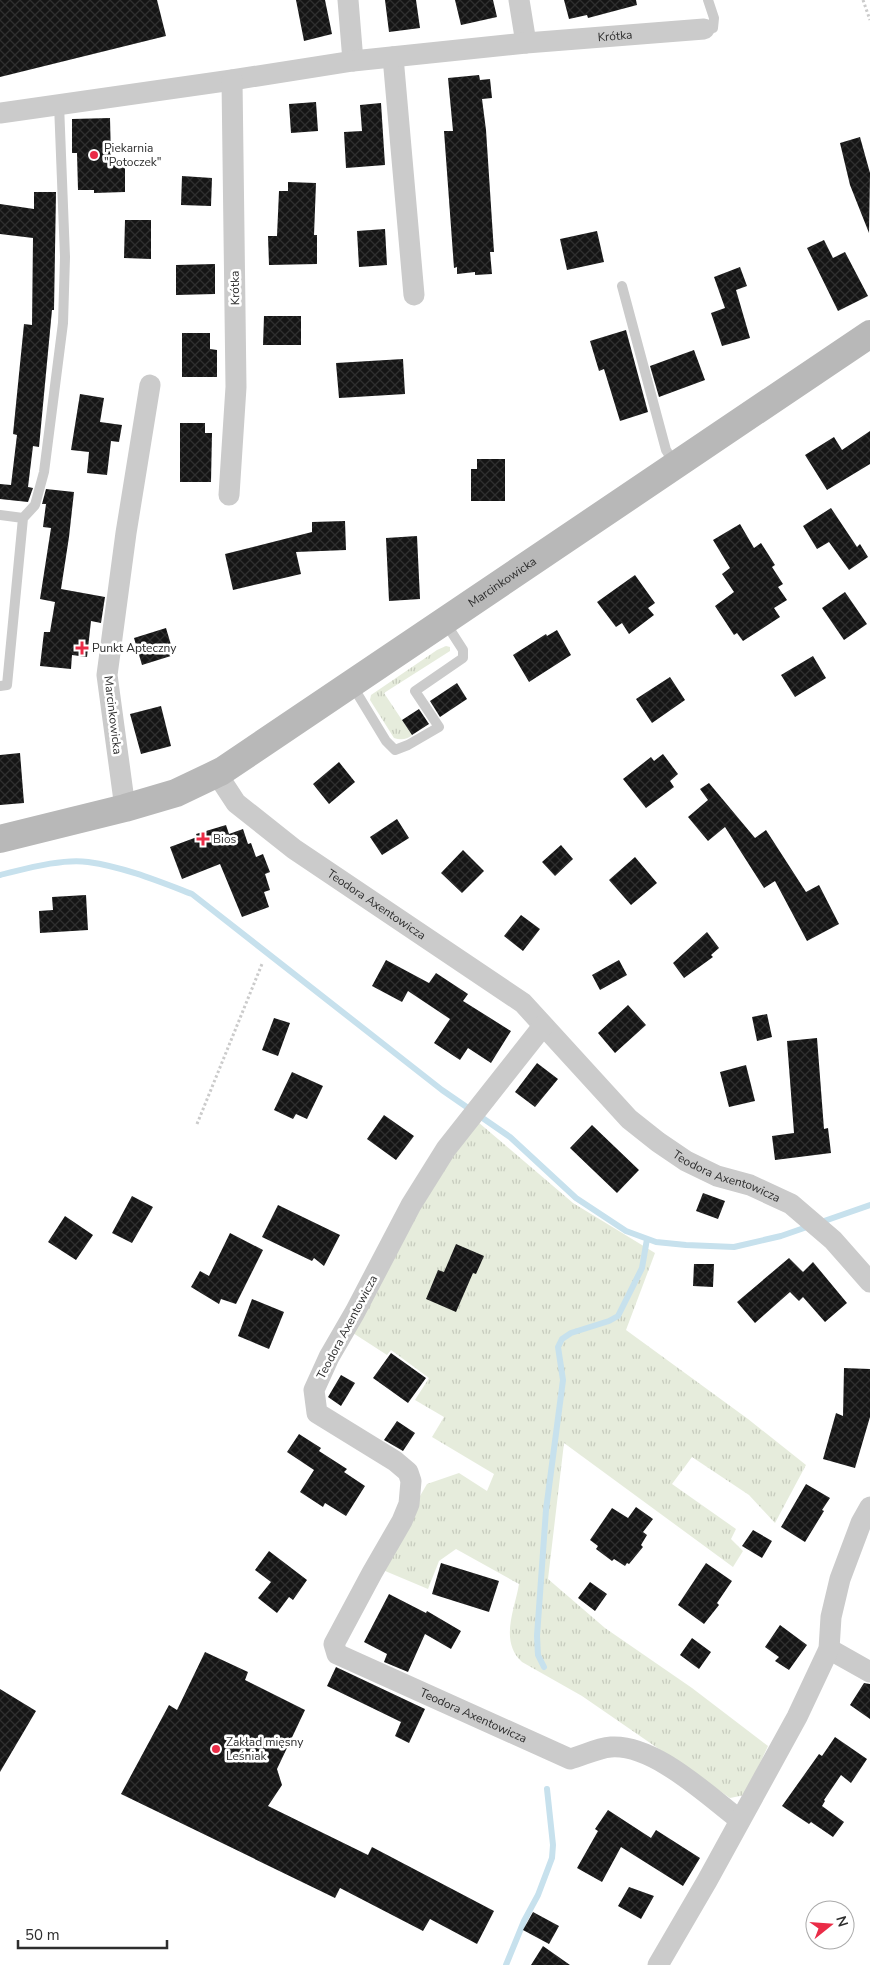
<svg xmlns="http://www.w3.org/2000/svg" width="870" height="1965" font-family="'Nunito Sans',sans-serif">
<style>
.grass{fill:url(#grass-tufts)}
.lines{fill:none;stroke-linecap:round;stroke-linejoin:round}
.stream{stroke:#c7e1ed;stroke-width:6}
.building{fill:url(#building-cross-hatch)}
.path{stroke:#cbcbcb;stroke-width:3;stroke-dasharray:2.5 2.5;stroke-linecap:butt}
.lane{stroke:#cbcbcb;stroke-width:10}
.street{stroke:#cbcbcb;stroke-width:21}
.secondary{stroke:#b8b8b8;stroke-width:28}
.poi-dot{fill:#ea2c47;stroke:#fff;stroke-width:2}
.labels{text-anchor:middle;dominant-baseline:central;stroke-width:5;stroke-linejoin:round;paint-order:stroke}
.street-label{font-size:12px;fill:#2e2e2e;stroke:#fff}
.poi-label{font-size:12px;fill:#2e2e2e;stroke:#fff;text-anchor:start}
</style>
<defs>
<pattern id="grass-tufts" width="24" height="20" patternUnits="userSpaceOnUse" patternTransform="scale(1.25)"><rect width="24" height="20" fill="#e6ecdc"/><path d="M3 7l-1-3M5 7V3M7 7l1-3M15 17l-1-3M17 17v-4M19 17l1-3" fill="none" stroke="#c6cbbd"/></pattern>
<pattern id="building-cross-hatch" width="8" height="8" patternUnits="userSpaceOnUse" patternTransform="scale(1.25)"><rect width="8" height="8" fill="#151515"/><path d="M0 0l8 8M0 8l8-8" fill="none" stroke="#2f2f2f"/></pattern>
</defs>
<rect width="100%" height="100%" fill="#fff"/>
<!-- grass -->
<path class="grass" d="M446,646L450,647V651L384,693L412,735C407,740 400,740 394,738L370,700L371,695L437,650Z
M478,1122L573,1203L655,1253L626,1330L748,1419L806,1465L775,1523L749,1495L692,1457L672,1484L736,1529L731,1539L743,1551L733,1567L564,1443L548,1579L605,1628L692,1688L768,1746L745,1795L730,1798L582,1696L522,1662C499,1641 515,1609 519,1584L456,1549L439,1561L428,1589L378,1568L427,1484L459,1473L487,1491L494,1474L432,1437L444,1417L415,1400L429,1378L391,1350L387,1355L353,1333L426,1189Z"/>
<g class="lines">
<!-- stream -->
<path class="stream" d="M0,875C25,869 63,858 88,862C124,867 158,881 192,894L442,1090L510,1137L576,1198L626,1231L656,1242L686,1245L734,1247L781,1236L870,1205
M544,1667L538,1655L537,1636L546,1510L563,1380L558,1347L562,1339L571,1333L609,1321L618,1316L642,1268L647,1239
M506,1965L524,1921L538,1895L552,1858L553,1845L547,1789"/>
</g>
<!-- building -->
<path class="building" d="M0,0H157L166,36L0,77Z
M296,0H325L332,34L304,41Z
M385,0H416L420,28L389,32Z
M455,0H493L497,17L461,25Z
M564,0H636L637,5L588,18L587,15L569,19Z
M479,75L480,80L490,79L492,98L482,99L486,130L494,252H490L492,274L475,275V272L457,274V267L454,268L444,131H453L448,78Z
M316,102L318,131L291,133L289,104Z
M381,103L385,165L346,168L344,132L362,131L360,105Z
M110,118L111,158H125V192L94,193V190H78L77,153H72V119Z
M860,137L870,173L869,233L850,185L840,143Z
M182,176L212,178L211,206L181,205Z
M288,182L316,183L314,235H317V264L269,265L268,236H277L279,191H288Z
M34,192H56L54,310H52L39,447L33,446L28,487L33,488L28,502L0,499V484L11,485L17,435L13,434L24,324L32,325L33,238L0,234V204L34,209Z
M125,220H151V259L124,258Z
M385,229L387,265L359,267L357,231Z
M597,231L604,262L567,270L560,239Z
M824,240L833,258L845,252L868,296L838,311L807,248Z
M215,264V294L176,295V265Z
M740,267L747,286L736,290L750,338L722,346L711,313L725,308L714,277Z
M264,316H301V345H263Z
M626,330L648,412L620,421L604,369L599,371L590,341Z
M182,333H210V349L217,350V377H182Z
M694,350L705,380L659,397L650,366Z
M403,359L405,394L339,398L336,363Z
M80,394L104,398L100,422L122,425L119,442L111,441L107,475L87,473L89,452L71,450Z
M180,423H205V433H212L211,482H180Z
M870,431V464L827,490L805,455L834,437L842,450Z
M477,459H505V501H471V469H477Z
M46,489L74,492L69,537L61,589L105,597L101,623L91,621L87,657L72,655L71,669L40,666L44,632H50L55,602L40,599L51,528L43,527L46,504H42Z
M831,508L857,547L860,544L868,557L849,570L829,542L817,549L803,526Z
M345,521L346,550L296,552L301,574L233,590L225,554L312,532V522Z
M740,524L754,548L761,543L775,565L772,567L783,584L778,587L787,600L774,608L780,617L743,641L737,633L734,635L715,606L734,592L722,574L730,568L713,540Z
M417,536L420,599L389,601L386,538Z
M635,575L655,603L648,608L654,615L629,634L622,623L616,627L597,602Z
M845,592L867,624L844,640L822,608Z
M166,628L174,655L142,665L134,638Z
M557,630L571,655L529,682L513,655L546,634L547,636Z
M813,656L826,678L795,697L781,675Z
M670,677L685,700L652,723L636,699Z
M457,683L467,699L440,717L430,701Z
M161,706L171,746L141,754L130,714Z
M419,709L429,724L412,735L402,720Z
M20,753L24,803L0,805V755Z
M663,754L678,774L670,781L674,787L646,808L623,779L651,757L654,761Z
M339,762L355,782L329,804L313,784Z
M709,783L755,838L766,830L806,892L819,885L839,924L807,941L775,881L764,888L725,827L708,841L688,817L708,800L700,789Z
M397,819L409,838L382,855L370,837Z
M226,825L229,834L243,829L248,844L251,843L256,857L263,854L270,872L265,874L270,890L264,892L269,907L242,917L220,864L182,879L170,847L197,837L196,834Z
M561,845L573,859L555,876L542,862Z
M463,850L484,871L462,893L441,873Z
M635,857L657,883L631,905L609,880Z
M86,895L88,930L40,933L39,911L53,910L52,897Z
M521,915L540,929L523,951L504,936Z
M707,932L719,948L711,955L713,957L684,978L673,963Z
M386,960L429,983L436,973L468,994L463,1001L511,1031L491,1063L468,1048L460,1060L434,1043L450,1019L408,991L402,1002L372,986Z
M619,960L627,975L600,990L592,975Z
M628,1005L646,1025L615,1053L598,1033Z
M767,1014L772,1037L757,1041L752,1017Z
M274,1018L290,1023L278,1056L262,1050Z
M817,1038L824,1129L828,1128L831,1153L775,1160L772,1136L794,1133L787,1041Z
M537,1063L558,1079L535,1107L515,1092Z
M746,1065L755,1101L729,1107L720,1072Z
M292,1072L323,1086L307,1119L296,1114L293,1119L274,1110Z
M384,1115L414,1136L396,1160L367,1139Z
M592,1125L639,1170L617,1193L570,1148Z
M703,1193L725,1201L718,1219L696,1211Z
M132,1196L153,1207L132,1243L112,1233Z
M278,1205L340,1235L324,1266L314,1258L312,1261L262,1237Z
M65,1216L93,1235L76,1260L48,1242Z
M230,1233L263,1250L236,1304L221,1299L219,1304L191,1287L200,1271L209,1276Z
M456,1244L484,1256L476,1274L473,1273L456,1312L426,1299L438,1270L444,1272Z
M789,1258L803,1272L813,1262L847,1303L825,1322L803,1297L799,1301L790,1292L755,1323L737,1302Z
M694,1264H714L713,1287L693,1286Z
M252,1299L284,1312L269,1349L238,1336Z
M391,1353L426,1378L408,1403L373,1378Z
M844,1368L870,1369V1417L855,1468L823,1459L836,1413L843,1416Z
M341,1375L355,1383L341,1406L328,1397Z
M397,1421L415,1433L403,1451L384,1440Z
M299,1434L321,1448L319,1451L347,1469L344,1472L365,1486L346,1516L325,1503L323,1507L300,1492L314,1470L287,1452Z
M806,1484L830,1498L822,1510L824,1511L805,1542L781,1527Z
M636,1507L653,1519L643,1532L647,1535L641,1545L643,1547L629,1564L627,1563L625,1566L614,1559L612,1561L596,1549L598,1546L590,1540L612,1508L628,1518Z
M753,1530L772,1541L762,1558L742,1546Z
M269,1551L307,1580L293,1600L289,1597L277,1613L258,1598L271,1582L255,1570Z
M441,1563L499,1581L489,1612L432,1594Z
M706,1563L732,1581L717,1603L719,1605L704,1624L678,1605Z
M590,1582L607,1594L595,1611L578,1598Z
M389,1594L426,1613L427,1611L461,1631L451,1649L425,1634L408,1672L384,1662L387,1654L364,1642Z
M780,1625L807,1645L789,1670L775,1661L779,1657L765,1647Z
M692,1638L711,1652L699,1669L680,1655Z
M205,1652L248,1672L245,1680L305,1710L277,1769L282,1785L268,1806L368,1855L372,1847L494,1911L477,1944L430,1919L423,1931L340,1888L335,1898L121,1794L169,1705L177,1710Z
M336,1667L425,1709L409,1743L395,1736L401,1722L327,1686Z
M864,1683L870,1684V1719L850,1705Z
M0,1689L36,1711L0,1772Z
M835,1737L867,1759L851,1783L841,1775L824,1800L825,1801L822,1806L844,1822L833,1837L811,1822L809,1824L782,1806L819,1754L822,1756Z
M608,1810L651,1838L656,1830L700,1858L683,1886L621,1847L602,1882L577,1868L598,1831L595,1829Z
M629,1887L654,1896L641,1919L618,1906Z
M533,1912L559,1926L549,1944L523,1930Z
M543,1946L570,1965H531Z"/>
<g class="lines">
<!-- path -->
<path class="path" d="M863,0L870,20
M197,1124L262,964"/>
<!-- lane -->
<path class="lane" d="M705,29L713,28L714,18L708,0
M622,286L666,450L675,464
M0,515L23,518L7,685L0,686
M23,518L35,505L44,472L63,323L65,257L59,104
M352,685L386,741L395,750L408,745L439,727L415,691L463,658V650L445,622"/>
<!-- street -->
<g class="street">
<path d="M348,0L353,61"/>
<path d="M519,0L526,43"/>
<path d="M393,57L414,295"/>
<path id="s1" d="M0,113L232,80L353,61L526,43L704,29"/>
<path d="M229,495L236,387L232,80"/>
<path id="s2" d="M217,774L236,803L294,849L523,1003L629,1119L658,1142L686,1161L717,1176L750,1185L791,1204L833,1240L870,1282"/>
<path d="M125,808L107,675L126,533L150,385"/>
<path id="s3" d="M543,1026L446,1149L411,1205L355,1312L329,1357L314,1390L317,1413L395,1461L408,1472L411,1481L409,1504L402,1521L372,1573L334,1644L337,1654L570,1759C582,1756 597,1748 611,1747C654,1744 707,1795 740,1820"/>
<path d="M829,1649L870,1672"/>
<path d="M658,1965L707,1881L797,1717L829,1649L831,1617L840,1579L861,1523L870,1507"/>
</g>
<!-- secondary -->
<path class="secondary" id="s4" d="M0,839L125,808L176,793L222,771L870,334"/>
</g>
<!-- markers -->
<g class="poi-dot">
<circle cx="94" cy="155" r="5"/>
<path d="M79.5 640.5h5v5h5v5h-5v5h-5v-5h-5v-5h5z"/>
<path d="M200.5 831.5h5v5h5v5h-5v5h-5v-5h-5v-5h5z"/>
<circle cx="216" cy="1749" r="5"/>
</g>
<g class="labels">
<!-- street labels -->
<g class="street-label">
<text stroke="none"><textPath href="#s1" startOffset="620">Krótka</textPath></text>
<text transform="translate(235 288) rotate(-91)">Krótka</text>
<text stroke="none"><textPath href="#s4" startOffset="571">Marcinkowicka</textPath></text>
<text transform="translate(113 715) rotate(83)">Marcinkowicka</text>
<text stroke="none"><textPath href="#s2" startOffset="208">Teodora Axentowicza</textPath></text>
<text stroke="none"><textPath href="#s2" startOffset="656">Teodora Axentowicza</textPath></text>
<text transform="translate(347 1327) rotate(-62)">Teodora Axentowicza</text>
<text stroke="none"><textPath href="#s3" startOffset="915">Teodora Axentowicza</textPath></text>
</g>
<!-- poi labels -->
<g class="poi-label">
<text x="104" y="148">Piekarnia<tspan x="104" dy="14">"Potoczek"</tspan></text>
<text x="92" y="648">Punkt Apteczny</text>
<text x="213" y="839">Bios</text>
<text x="226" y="1742">Zakład mięsny<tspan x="226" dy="14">Leśniak</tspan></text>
</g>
</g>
<!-- north arrow -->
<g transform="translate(830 1925) rotate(73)"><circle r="24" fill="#ffffff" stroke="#ababab"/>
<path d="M0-4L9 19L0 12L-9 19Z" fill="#ea2c47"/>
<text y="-8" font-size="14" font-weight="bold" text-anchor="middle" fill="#2e2e2e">N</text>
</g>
<!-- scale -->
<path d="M18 1940v8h149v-8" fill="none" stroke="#2e2e2e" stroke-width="2.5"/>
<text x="25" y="1940" font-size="15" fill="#2e2e2e" stroke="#ffffff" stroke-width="4" paint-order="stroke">50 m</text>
</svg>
